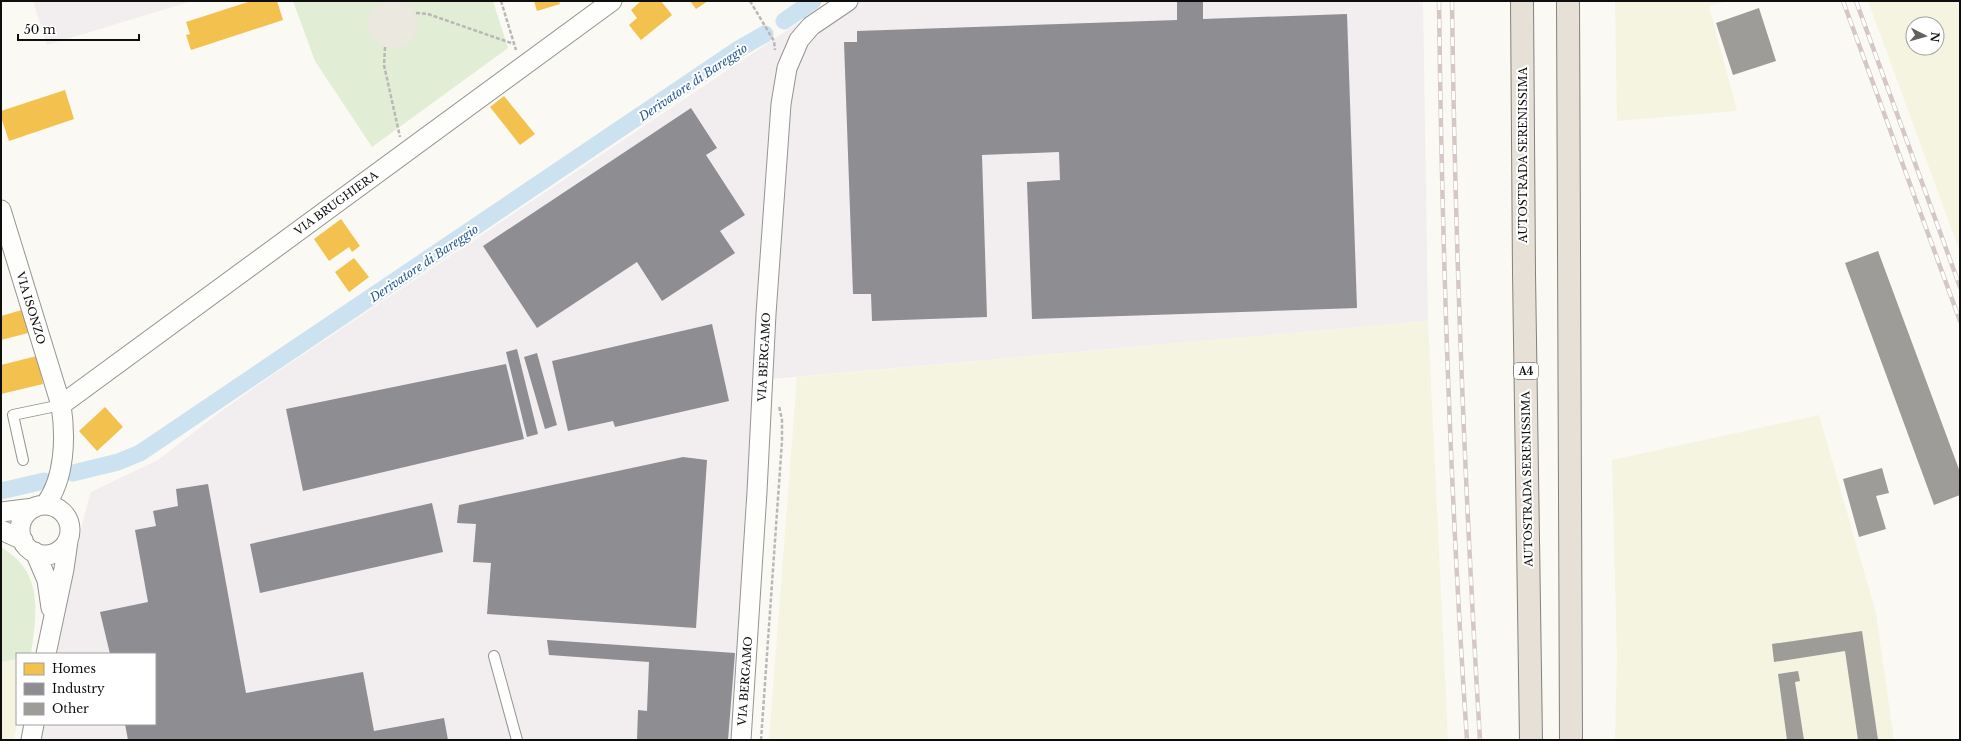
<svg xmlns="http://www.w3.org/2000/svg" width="1961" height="741" font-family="'Libre Baskerville',serif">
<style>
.industrial{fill:#f2edef}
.farmland{fill:#f5f4e1;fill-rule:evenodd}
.green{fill:#e2edd5}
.plaza{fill:#eae8df}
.homes{fill:#f2c14e}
.industry{fill:#8d8d92}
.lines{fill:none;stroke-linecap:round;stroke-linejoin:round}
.canal{stroke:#cde2f0;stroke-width:17}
.building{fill:#9e9c98}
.lane-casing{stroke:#949491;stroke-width:12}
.street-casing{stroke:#949491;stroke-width:21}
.highway-casing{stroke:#82817e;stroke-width:24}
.path{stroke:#b8b8b7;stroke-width:2.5;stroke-dasharray:4 2;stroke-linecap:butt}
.lane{stroke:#fefefd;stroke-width:10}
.street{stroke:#fefefd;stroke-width:19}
.highway{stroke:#e7e0d7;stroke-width:22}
.rail-casing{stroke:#d5c7c6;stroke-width:4.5}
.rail{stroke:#fff;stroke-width:3;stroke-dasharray:9;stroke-linecap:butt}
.labels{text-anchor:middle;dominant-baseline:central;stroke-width:4;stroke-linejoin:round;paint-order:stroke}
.shield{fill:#fff;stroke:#565656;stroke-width:1}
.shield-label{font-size:10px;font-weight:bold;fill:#0e0e0e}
.street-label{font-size:11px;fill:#0e0e0e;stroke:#fff}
.water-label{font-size:12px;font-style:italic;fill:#245b92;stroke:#fff}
</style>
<rect width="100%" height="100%" fill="#faf9f3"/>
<!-- industrial -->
<path class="industrial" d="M33,1H192L47,45Z
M831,1H1423L1428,321L770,379L748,740H40L43,724H155V654H57L82,525L91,492L158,460L220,412L271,376Z"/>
<!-- farmland -->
<path class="farmland" d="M1615,1H1729L1709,6L1737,111L1617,121Z
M1868,1H1960V252ZM1913,24H1937V48H1913Z
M1428,321L1448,740H769L797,377Z
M1819,415L1876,613L1894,740H1615L1617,657L1612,460Z
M17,659V724L14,740H1V662Z"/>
<!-- green -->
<path class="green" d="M293,1H493L508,48L372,147L315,61Z
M1,547C44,573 37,611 31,654H17V659L1,662Z"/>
<!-- plaza -->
<path class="plaza" d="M368 24a25 25 0 1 1 50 0a25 25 0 1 1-50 0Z"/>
<!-- homes -->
<path class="homes" d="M251,1H277L283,20L191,50L186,35L190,34L186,22Z
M534,1H559L560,4L537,11Z
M641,1H661L672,15L641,40L629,25L637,18L631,10Z
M690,1H708L696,9Z
M65,90L74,119L9,141L1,117V111Z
M504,96L535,134L520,145L490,107Z
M341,219L360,246L352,252L349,247L329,261L314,239Z
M354,258L369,277L349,292L335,272Z
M22,310L28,333L1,340V316Z
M37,356L43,384L1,394V365Z
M105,407L123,427L97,451L79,431Z"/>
<!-- industry -->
<path class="industry" d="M1177,1H1203V19L1347,14L1357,308L1032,319L1027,182L1060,180L1059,152L982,155L987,317L872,321L871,294H853L844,42H857V31L1177,20Z
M691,108L717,148L706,155L745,215L720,231L735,253L662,301L637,262L537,328L483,246Z
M712,324L729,401L615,427L613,421L568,431L552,361Z
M517,349L538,434L527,437L506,352Z
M537,353L557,425L545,429L524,357Z
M506,364L524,439L303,491L286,409Z
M683,457L707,460L696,628L487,614L491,563L473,562L476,524L457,523L459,505Z
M208,484L246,693L363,672L374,731L444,718L448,740H128L125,724H155V654H110L100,612L148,602L135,530L156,526L153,511L178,506L176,489Z
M432,503L443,552L260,593L250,544Z
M547,640L735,653L728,740H637L638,710L647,711L649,662L549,655Z"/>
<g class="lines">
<!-- canal -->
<path class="canal" d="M784,21L813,1
M73,473L118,462L140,453L737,50L765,34
M1,491L44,481"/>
</g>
<!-- building -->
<path class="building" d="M1759,8L1776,61L1733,75L1716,23Z
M1878,251L1960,472V495L1934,505L1845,263Z
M1882,468L1889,493L1876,496L1886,529L1859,537L1843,479Z
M1862,631L1878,740H1858L1845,651L1774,662L1772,644Z
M1798,671L1800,681L1795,682L1804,740H1787L1778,674Z"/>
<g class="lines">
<defs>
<path id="lane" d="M23,460L13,415L61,405
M494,656L517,740"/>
<path id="street" d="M1,210L61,405C66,437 65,479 45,505
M61,405L612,1
M20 530a25 25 0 1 1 50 0a25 25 0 1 1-50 0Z
M1,512L34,508
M1,530L23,540
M35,552L47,580L51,608
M46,654L64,569L68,541
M31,740L34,724
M741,740L757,492L766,314L781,104L787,68L799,40L811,26L848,1"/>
<path id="highway" d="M1522,1L1524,273L1531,740
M1568,1L1571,740"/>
</defs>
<!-- lane casing -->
<use href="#lane" class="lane-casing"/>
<!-- street casing -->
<use href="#street" class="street-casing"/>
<!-- highway casing -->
<use href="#highway" class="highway-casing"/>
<!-- path -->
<path class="path" d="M501,1L516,50
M750,1L774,41L775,50
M416,13L428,14L514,44
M385,47L384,65L400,137
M761,740L782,441V420L779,406"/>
<!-- lane -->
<use href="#lane" class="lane"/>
<!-- street -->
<use href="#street" class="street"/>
<!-- highway -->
<use href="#highway" class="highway"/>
<defs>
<path id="rail" d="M1439,1C1442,248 1450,494 1467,740
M1452,1C1455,248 1465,494 1480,740
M1843,1L1960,321
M1856,1L1960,287"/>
</defs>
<!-- rail casing -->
<use href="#rail" class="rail-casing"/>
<!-- rail -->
<use href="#rail" class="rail"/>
</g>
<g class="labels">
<!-- shield labels -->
<rect class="shield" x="1514" y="363" width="24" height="16" rx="3"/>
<g class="shield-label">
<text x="1526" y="371">A4</text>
</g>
<!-- street labels -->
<g class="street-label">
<text transform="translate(1523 155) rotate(-90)">AUTOSTRADA SERENISSIMA</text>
<text transform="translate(336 203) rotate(-36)">VIA BRUGHIERA</text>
<text transform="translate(31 308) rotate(73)">VIA ISONZO</text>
<text transform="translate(764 357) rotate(-87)">VIA BERGAMO</text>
<text transform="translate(1527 479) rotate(-91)">AUTOSTRADA SERENISSIMA</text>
<text transform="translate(745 681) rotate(-86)">VIA BERGAMO</text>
</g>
<!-- water labels -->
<g class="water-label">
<text transform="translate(693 82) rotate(-34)">Derivatore di Bareggio</text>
<text transform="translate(424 263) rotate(-34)">Derivatore di Bareggio</text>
</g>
</g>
<!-- border -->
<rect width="1961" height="741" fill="none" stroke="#0e0e0e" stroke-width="4"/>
<!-- legend -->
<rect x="16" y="653" width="140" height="72" fill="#ffffff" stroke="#9f9f9f"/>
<rect x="24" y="663" width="20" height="12" fill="#f2c14e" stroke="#9f9f9f"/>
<text x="52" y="673" font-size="12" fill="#0e0e0e">Homes</text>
<rect x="24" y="683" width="20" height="12" fill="#8d8d92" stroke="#9f9f9f"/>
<text x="52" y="693" font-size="12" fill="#0e0e0e">Industry</text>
<rect x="24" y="703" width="20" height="12" fill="#9e9c98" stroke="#9f9f9f"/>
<text x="52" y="713" font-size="12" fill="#0e0e0e">Other</text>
<!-- north arrow -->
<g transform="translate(1925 36) rotate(96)"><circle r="19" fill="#ffffff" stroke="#9f9f9f"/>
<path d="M0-3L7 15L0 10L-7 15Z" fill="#61605e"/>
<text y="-6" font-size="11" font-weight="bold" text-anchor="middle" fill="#0e0e0e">N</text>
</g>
<!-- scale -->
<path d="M18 34v6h121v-6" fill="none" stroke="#0e0e0e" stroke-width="2"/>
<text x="24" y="34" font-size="12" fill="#0e0e0e" stroke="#ffffff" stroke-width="3" paint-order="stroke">50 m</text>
</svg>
